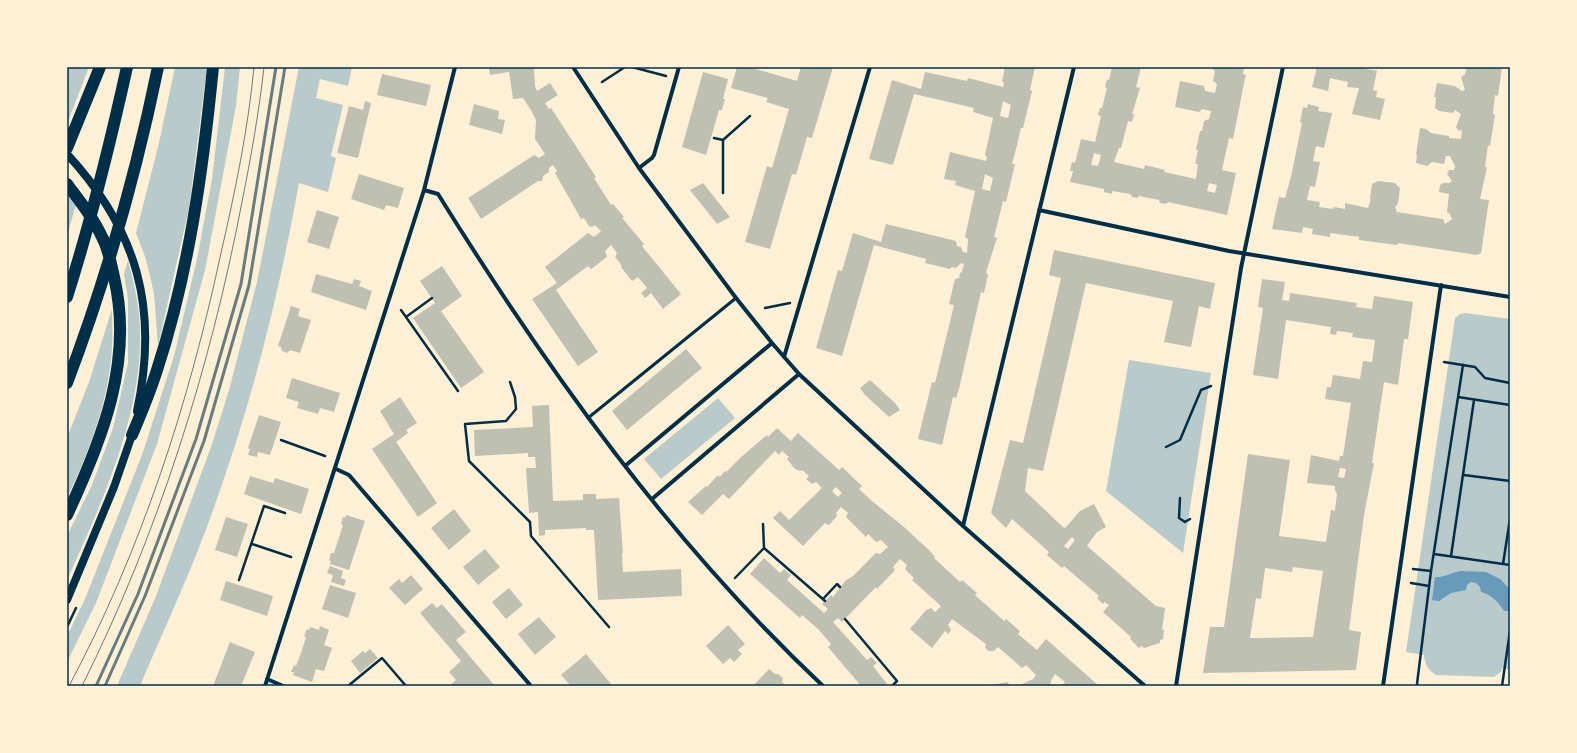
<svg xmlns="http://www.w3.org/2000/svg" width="1577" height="753" font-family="'Nunito Sans',sans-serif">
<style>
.green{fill:#b9caca}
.water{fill:#669bbc}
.building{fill:#bec0b2;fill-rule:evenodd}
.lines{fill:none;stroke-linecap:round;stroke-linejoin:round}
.path{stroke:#003049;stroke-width:2.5}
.service{stroke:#003049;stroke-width:3}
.minor{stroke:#003049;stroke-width:4}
.secondary{stroke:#003049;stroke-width:8}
.motorway{stroke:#003049;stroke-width:12}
.tram{stroke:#657d81;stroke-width:1}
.rail{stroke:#657d81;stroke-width:3}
.neatline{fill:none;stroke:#003049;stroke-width:1.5}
</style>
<rect width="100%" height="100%" fill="#fdf0d5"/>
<!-- green -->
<path class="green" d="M67,67H89L67,124Z
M175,67H207L189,208L158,346L154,294L146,259L136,233L159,143Z
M225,67H240L236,106L205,270L157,444L96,603L67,662V636L85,599L142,455L174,356L197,259L212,179Z
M299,67H352L348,86L320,79L316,98L343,105L331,156L336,158L328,192L299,183C279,295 251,406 212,513C191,572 164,629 140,686H117L156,596L211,447L229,390L257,282Z
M67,192L76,205L67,235Z
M128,260C134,284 140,307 140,332C142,416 101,505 67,580V536L92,485L113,428L128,363V299L124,274Z
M112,309C112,322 113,334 112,346C110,396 89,453 67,498V438L89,382Z
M1465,313L1510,319V670L1502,668L1501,672L1494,677L1436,675C1428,670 1425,665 1424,655L1406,652L1455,318L1460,314Z
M1129,360L1211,373L1183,553L1106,491Z
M718,398L735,418L661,479L644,459Z"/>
<!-- water -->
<path class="water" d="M1461,571L1486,572L1500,579L1510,589L1509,611H1504C1498,601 1491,595 1481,592L1480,587L1476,583L1471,582L1467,585L1466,590L1451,593L1439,601L1432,600L1435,577C1443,578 1453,572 1461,571Z"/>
<!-- building -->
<path class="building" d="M489,67H532L534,69L535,86L537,91L550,83L558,95L545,103L549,109L551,108L596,177L594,178L611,205L613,204L624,217L622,218L644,244L642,246L681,294L663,309L651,293L645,298L641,293L647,288L638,277L632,281L621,267L622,266L615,257L617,253L611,245L605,251L607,257L591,269L588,266L556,290L598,352L578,366L532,299L557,283L545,267L588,233L594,237L601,231L595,225L592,227L589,226L584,218L581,219L559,180L555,173L557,171L553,165L549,168V172L543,176L542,181H538L481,219L468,198L534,155L539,158L545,154L535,139L536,120L532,112L523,98L513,99L509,72L490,75Z
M737,67H749L797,81L801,67H833L812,138L807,137L796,175L792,174L770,249L745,242L767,166L772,168L789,109L766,102L768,98L731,88Z
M1005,67H1035L1030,90L1032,91L1023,128H1021L1017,145L1012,164H1015L1006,202L1003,201L994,237L997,238L986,272L988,275L984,293L981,292L959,389L956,398L953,397L942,445L918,439L932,382L935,383L954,305L949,304L955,279L959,278L960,273L962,272L964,264L961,263L956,268L952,267L950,269L925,263L926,259L874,245L842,356L816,348L838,270L842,271L853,233L881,242L886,224L956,241L957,246L961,247L963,252L967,253L968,239L965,237L975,191L955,185L956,181L944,179L950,152L986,161L987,157L985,155L993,118L973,112L974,108L914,94L893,165L869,159L892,80L921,89L925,72L967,81L968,78L1003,87L1004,83L1002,81ZM1003,101L1011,105L1008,118L1000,116ZM985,174L993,178L990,191L982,189Z
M1112,67H1141L1136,87L1140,88L1132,114H1134L1132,122L1128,121L1121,148H1119L1114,162L1144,169L1145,165L1165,170L1164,172L1196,179L1198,164H1195L1198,150H1196L1200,131H1202L1204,121L1209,119L1211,111L1202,109L1199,112L1175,107L1180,81L1204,86L1205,91L1215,93L1217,84L1213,81L1215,70H1213L1214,67H1244L1243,74L1246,75L1245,78L1233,139L1229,138L1222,170L1236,173L1227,215L1168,202L1166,204L1160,203L1159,200L1139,196L1137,198L1132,197L1130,194L1112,191V194L1104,192V189L1070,182L1073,171H1070L1072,162L1075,163L1081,139L1095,142L1101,116L1098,115L1100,108H1102L1107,88L1105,87L1107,79L1109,80ZM1094,153L1101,155L1098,166L1091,165ZM1209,183L1217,185L1215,193L1207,191Z
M1317,67H1357L1377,71L1373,90L1377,91L1376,97L1385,99L1380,120L1352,114L1359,88L1347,87L1348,82L1330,78L1328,91L1312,87Z
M1467,67H1502L1498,96L1495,95L1493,114L1495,115L1490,146L1488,145L1485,167H1487L1480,199L1489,200L1481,253L1477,255L1398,243L1397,245L1359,240V237L1330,233V237L1312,234L1313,229L1303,227L1302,233L1272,229L1279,197L1285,198L1291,177L1302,123L1300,122L1303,107L1307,108L1308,104L1319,107L1318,111L1332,113L1324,148L1316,146L1313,161L1320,162L1315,187L1310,186L1307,200L1320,202L1319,207L1333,209L1334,207L1345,209V203L1368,208L1371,199H1370L1372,184L1378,181L1395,183L1400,188L1398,203L1395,207L1397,212L1435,218L1443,219L1445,224L1452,219L1450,214L1447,212L1449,194L1439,192L1440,185L1443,183H1449L1452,181L1447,174L1449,170H1454L1455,166L1450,156H1446L1444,164L1432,162L1427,166L1416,163L1417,155H1416L1420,128L1426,129L1431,133L1449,136V138L1461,139L1462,131L1458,130L1456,127L1461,114L1455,110L1453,113L1439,111L1435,108L1436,97H1434L1437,83L1455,86L1462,91L1465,90L1461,77L1465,74Z
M703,72L728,79L723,99H725L722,110H719L706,155L682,147Z
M382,74L431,85L426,106L377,95Z
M365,101L371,103L358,158L337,153L349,106L363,110Z
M474,104L499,111L498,119L505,120L502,134L469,125Z
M359,174L404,188L398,208L386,205L384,210L351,199Z
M703,183L730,217L717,224L690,190Z
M317,210L339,217L329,249L307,242Z
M1054,250L1215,283L1210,309L1199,306L1191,347L1164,342L1173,301L1086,283L1043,471L1028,468L1025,491L1064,528L1066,527L1080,511L1094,504L1106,527L1097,532L1087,546L1156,606L1165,608L1162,630H1164L1163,639L1160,640V643L1144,648L1142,646L1139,648L1130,639L1131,637L1103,612L1109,605L1105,602L1103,604L1097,598L1099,596L1064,566L1062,568L1047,555L1049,552L1012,519L1006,528L991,513L1010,440L1023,443L1061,278L1049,275ZM1072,537L1075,540L1068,549L1064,546Z
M442,266L462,296L441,311L484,372L461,388L413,318L435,303L420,281Z
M316,274L352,284L354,279L361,281L359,286L372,291L366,310L311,292Z
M1262,279L1285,282L1282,300L1289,301L1290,293L1357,303L1356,307L1372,309L1374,296L1413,302L1408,339H1404L1398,385L1384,382L1382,395L1372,463H1374L1364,515L1349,630L1361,632L1356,670L1203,673L1210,627H1224L1248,454L1290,460L1279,536L1326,542L1331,510L1335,511L1337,494L1335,490V486L1307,483L1311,455L1339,461L1340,456H1343L1351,403L1325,399L1327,387H1331L1333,375L1360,379L1363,361L1372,362L1375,340L1352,337L1353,333L1337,331L1336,335L1330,334L1331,327L1286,320L1278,379L1253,375L1263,308L1258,307ZM1340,468L1346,469L1344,478L1338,477ZM1293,567L1323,571L1313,637L1250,638L1256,598L1261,599L1265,568L1292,572Z
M291,306L300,309L298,316L311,320L300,353L290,350L287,353L282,351L281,347L278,346Z
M686,349L702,368L627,430L612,411Z
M292,378L340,393L334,412L320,408L318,414L297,408L299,402L286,398Z
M870,380L895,403L900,410L889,417L865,395L860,388Z
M400,397L417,423L406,430L408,433L396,442L437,503L418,517L372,449L394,434L380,411Z
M549,405L553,501L583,500V494H596V499L619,498L623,553H622L623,572L681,569L682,596L598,600L594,530H586V528L545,530V535L539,536L538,512L529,513L526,468H536L535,457H528V453L475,456L474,430L533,427L532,406Z
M259,415L281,422L270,455L258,452L257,457L248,455L250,449L248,448Z
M777,428L791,441L798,433L839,470L842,467L862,486L859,489L872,501L904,527L931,552L935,557L934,558L960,582L962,580L977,593L975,595L1004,621L1006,619L1020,631L1018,634L1037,650L1046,639L1099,686H1062L1065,682L1055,674L1051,681L1050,686H1018L1033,679L1036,675L1026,665L1022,668L998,647L994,651H989L985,648L986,644L952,619L948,625L951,630L948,634L945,631L932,648L910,629L926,610L931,608L935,612L941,606L912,580L914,578L905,569L907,565L900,559L893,567L895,570L877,589L876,587L842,622L838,618L833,622L867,660L871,657L877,663L873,666L887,684L885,686H861L828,647L831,644L818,629L802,615L800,618L750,574L764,558L780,573L784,569L791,575L787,580L824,613L828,609L822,604L831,595L833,597L846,580L852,577L876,553L880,554L888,547L881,540L876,542L868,534L866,537L846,517L848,513L841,507L836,513L837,516L829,525L825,523L803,546L773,518L780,511L789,520L822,488L816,482L812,484L806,479L809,476L802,470L800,471L795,469L787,459L789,457L782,451L779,455L775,451L729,499L723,494L702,515L688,502L706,486L707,487L718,475L720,477L725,471L726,472L741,457L767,435L768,437ZM836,487L842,493L838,497L832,491Z
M250,476L273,483L275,478L309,489L301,514L244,494Z
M454,509L471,531L449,550L431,528Z
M346,515L365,521L349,570L330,564L331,561L329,560L331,553H334L343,525L341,524L343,517L345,518Z
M226,517L248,524L237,557L215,550Z
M485,549L500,567L478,585L463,567Z
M330,566L343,571L341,578L346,580L344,586L331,582L333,575L327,573Z
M411,575L423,589L405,605L389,588L399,579L402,583Z
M226,581L273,596L267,616L220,600Z
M330,585L356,593L348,618L322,609Z
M509,588L523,605L506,619L492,602Z
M432,603L437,608L442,604L466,632L456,640L495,686L450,685L456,680L449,672L461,661L420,613Z
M539,617L556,637L535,655L518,634Z
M728,625L745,644L738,650L742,654L734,662L730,658L723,664L706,646Z
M320,626L329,630L324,645L332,648L324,671L316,669L312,682L293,675L294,672H291L294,665L296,666L302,650L306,637L304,636L307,629L309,630L310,627L319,630Z
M230,642L255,652L241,686H213Z
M370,649L378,658L360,673L351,661L363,651L365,653Z
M586,654L611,684L609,686H571L561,675Z
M769,669L775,674H778L783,678L782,682L787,686H753Z
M1008,682L1009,686H990V685Z"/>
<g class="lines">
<!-- path -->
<path class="path" d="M632,67L666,76
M602,82L625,67
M714,138L723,140V193
M723,140L750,116
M765,308L790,303
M401,310L458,391
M406,317L432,298
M1444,362L1475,367L1485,378L1510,383
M510,382L515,397L516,409L506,421L465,424L469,461L530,522L531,536L609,627
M1458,397L1510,405
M281,440L325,456
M1166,447L1180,440L1201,390L1211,386
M1464,475L1510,481
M1180,498L1179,518L1185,522L1190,519
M763,524L764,548
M252,544L291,557
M1434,554L1510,565
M1451,556L1474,400
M1503,564L1510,519
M1413,569L1431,571
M735,578L764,548L825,601
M239,580L264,506L285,513
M1411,583L1429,586
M823,599L837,584L840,587
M845,619L897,681L892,686
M67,627L76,608
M1417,684L1431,571L1463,365
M348,686L382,658L406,686
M1502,686L1510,631"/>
<!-- service -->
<path class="service" d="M588,418L736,298"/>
<!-- minor -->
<path class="minor" d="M573,67L639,168L736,298L772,343L799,374L963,526L1145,686
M639,168L652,158L654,155L679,67
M424,190L438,194C548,371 671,543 823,686
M1039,210L1229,251L1510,297
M784,357L870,67
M625,466L772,343
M336,469L349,475L531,686
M652,499L799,374
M963,526L1074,67
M267,679L283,686
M265,686L424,190L455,67
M1176,686L1241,268L1283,67
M1383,686L1441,285"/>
<!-- secondary -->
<path class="secondary" d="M67,154C138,231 159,309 137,411
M67,600L114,487L133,432"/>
<!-- motorway -->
<path class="motorway" d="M67,148L100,67
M67,184C80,201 94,219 103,239C109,251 111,264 114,277C134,361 102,440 67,515
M67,297C91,221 110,144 127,67
M67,383C106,280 136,174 158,67
M132,435C141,414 150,392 157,370C189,272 203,169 213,67"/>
<!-- tram -->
<path class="tram" d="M69,686C141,551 189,403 221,253C235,192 248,130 254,67
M82,686C158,534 210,369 242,202C251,157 259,112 264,67"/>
<!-- rail -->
<path class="rail" d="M96,686L138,594L196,439L241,284L276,67
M105,686L145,596L204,441L249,285L285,67"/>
</g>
<!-- border -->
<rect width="1577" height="753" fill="none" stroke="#fdf0d5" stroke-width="136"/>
<rect x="68" y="68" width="1441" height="617" class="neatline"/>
</svg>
